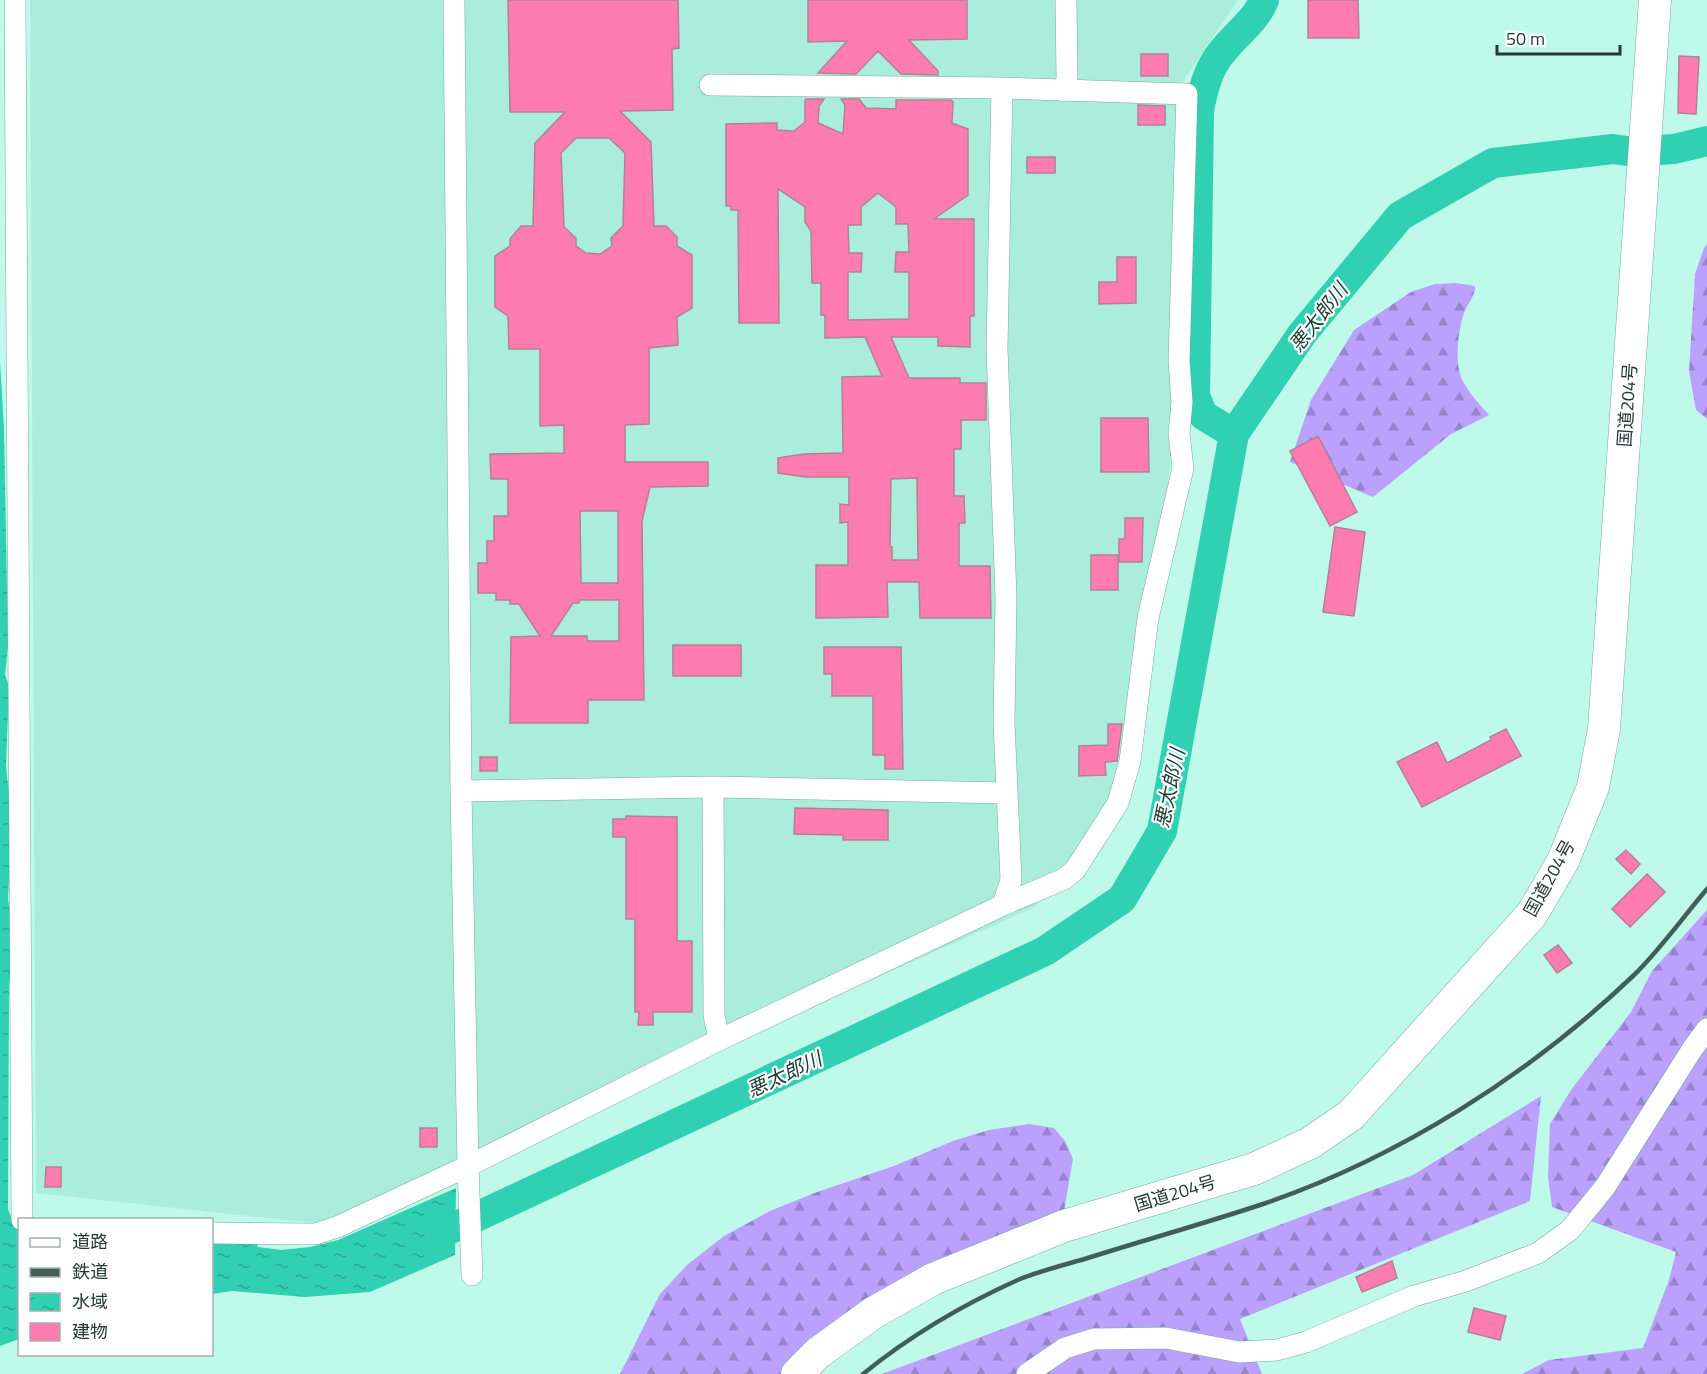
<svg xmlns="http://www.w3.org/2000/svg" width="1707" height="1374" font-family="'Titillium Web','Noto Sans JP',sans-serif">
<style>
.built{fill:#aaeddb}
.forest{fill:url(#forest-firs)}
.water{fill:url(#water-ripples)}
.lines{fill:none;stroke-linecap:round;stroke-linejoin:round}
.river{stroke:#30d0b2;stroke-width:30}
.building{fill:#ff7cb1;stroke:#b28292;stroke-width:1.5;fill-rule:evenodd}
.minor-casing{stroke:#74ac9e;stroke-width:22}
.highway-casing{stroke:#74ac9e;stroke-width:33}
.minor{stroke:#fff;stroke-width:21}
.highway{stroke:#fff;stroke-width:32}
.rail{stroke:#415e57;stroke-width:4.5}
.labels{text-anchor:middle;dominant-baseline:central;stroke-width:4.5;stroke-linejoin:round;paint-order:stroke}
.street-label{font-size:18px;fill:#233a34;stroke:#fff}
.water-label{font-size:20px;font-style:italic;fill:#1d3c34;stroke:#fff}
</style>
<defs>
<pattern id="forest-firs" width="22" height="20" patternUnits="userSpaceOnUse" patternTransform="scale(1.5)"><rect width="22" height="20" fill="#bba0fd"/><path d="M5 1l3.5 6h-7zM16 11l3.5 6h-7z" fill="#9883ce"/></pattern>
<pattern id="water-ripples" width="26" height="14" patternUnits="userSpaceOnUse" patternTransform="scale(1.5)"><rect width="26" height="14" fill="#30d0b2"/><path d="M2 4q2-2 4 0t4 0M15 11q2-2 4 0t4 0" fill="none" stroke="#28aa92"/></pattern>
</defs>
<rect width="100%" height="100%" fill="#bef9e9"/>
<!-- built -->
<path class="built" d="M30,0H1238L1180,86L1173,439L1133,786L1035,907L324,1224L36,1193Z"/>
<!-- forest -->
<path class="forest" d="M1707,244V419L1696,410L1689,371L1695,274L1704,248Z
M1456,283L1475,286C1475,298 1466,305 1463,316C1458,333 1455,361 1461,377C1467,391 1479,404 1489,415L1451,434L1373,497L1290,462L1311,400L1354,330L1411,292L1435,284Z
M1707,910V1374H1522L1549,1360L1643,1348L1669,1280L1676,1252L1552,1207L1548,1177L1550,1124L1571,1090L1631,1012L1652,971Z
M1541,1096L1530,1201L1240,1319L1262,1374H882L1413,1175Z
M1029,1124L1054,1128L1065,1141L1073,1159L1063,1217L799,1374H620L660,1294L687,1265L724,1236L770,1211L817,1192L894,1166L953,1141L989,1130Z"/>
<!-- water -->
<path class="water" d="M0,362L4,429L8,646L5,675L9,686L6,766L12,824L8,899L14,937L9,986L8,1210L20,1234L19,1339L0,1346Z
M456,1188L455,1255L370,1292L305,1297L232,1291L212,1294V1239L256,1241L258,1247L281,1250L310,1247L338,1240Z"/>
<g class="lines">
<!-- river -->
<path class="river" d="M1660,150L1674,149L1707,141
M1234,434L1203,415L1195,396L1199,111C1202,94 1206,76 1215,62C1228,39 1254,25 1264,0
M440,1234L1045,951L1122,899L1162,831L1234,434L1302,334L1400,216L1493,163L1613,149L1634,152"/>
</g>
<!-- building -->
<path class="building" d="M508,0H678L679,48L672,49L673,110L620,111L651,142L654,226H666L677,237V246L692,255V308L677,317L678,345L649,348V424L625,425V462H708V486L650,487L642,521L644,700H588V723H510L511,637L540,636L519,604H510V600H496V593H478V563H487V541H494V516H508V479H491L490,454L564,453V425L540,426V349H509L508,316L495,307V256L510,246V239L521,226H533L535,143L565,112H510ZM576,138H609L625,153L623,226L611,238L612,246L600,254L586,253L576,246V238L564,227L561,153ZM580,511H618V583H581ZM579,600H619V641H587V636H551L573,603H579Z
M808,0H967V39L909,40L938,71V75L901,74L878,51L856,74L818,73L847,41L808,42Z
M1308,0H1358L1359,38H1308Z
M1141,54H1168V76H1141Z
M1679,56L1699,57L1696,114L1678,113Z
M806,99H824L819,106L818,123L843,134L845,105L841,99H859L866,108L896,109V100H951L953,102L952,123L968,129V195L934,219H974V316H970V347L938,346V337H891L909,378H960V383H986V420H961V449H954V496H964L965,523H959V566H990L991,618H920L919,582H887L888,617L816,618V565H848V522L840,523V504L849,505V477H806L778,473V458L804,454L843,453L842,377L882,376L865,337L825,338V315H821V283H812L811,231L805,222V207L778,189L779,323H739L738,210H731V206H726V124L777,123V130L794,131L805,122V101ZM878,193L896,207V224H908L909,252H896L895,272H909V319L848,320V272H861L862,253H849L848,225H861V207ZM917,478L918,560H892V547H890L891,479Z
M1138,105L1165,106V125H1138Z
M1027,157H1055V173H1027Z
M1117,257H1136V303L1099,304V282H1117Z
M1101,418H1148L1149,472H1101Z
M1318,436L1357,512L1330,526L1290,451Z
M1125,518H1143L1142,562H1119V539H1125Z
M1335,527L1365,532L1354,616L1323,612Z
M1091,555H1118V590H1091Z
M673,645H741V676H673Z
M824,647H901L903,769H885V755H873V696H832V674H824Z
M1108,724H1122L1117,761L1105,762L1106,775L1079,776V746L1108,745Z
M1506,729L1521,756L1422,807L1397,762L1437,742L1447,763L1491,740L1490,737Z
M480,757H497V771H480Z
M795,808L888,810V840H843V835L794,834Z
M626,816L677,817V941H692V1012H653V1025H638L639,1012H635V919H626V837H613V819H626Z
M1626,850L1640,864L1631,874L1616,859Z
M1647,874L1665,892L1630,927L1612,909Z
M1558,945L1572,963L1557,973L1544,955Z
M420,1128H437V1147H420Z
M46,1167H61V1187H45Z
M1392,1261L1397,1278L1362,1292L1356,1277Z
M1474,1308L1506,1316L1500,1340L1468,1332Z"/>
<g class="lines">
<defs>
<path id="minor" d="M15,0L22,1220
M454,0L461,791L468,1166L472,1275
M1002,88L997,348L1006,598L1004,723L1011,880L1003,905
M1064,91L1067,79L1066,0
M713,787L714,1015L719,1040
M461,791L713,787L1006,793
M212,1233L315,1234L337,1227L468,1166L719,1040L1003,905L1064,879L1075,870L1118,803L1130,761L1148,618L1183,468L1179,434L1182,402L1179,361L1187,94L1002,88L710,85
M1027,1374L1065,1348L1094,1339L1166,1338L1239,1352L1277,1350L1306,1342L1414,1296L1466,1281L1538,1253L1570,1230L1605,1187L1693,1048L1707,1029"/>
<path id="highway" d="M797,1374L818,1353L873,1313L933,1279L1064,1226L1254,1169L1310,1143L1351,1115L1532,914L1563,861L1593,787L1604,729L1655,0"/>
</defs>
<!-- minor casing -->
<use href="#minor" class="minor-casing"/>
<!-- highway casing -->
<use href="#highway" class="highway-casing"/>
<!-- minor -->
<use href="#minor" class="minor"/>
<!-- highway -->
<use href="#highway" class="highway"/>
<!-- rail -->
<path class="rail" d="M863,1374C911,1335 964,1304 1020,1279C1043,1270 1068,1264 1091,1257C1148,1239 1206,1223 1263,1204C1398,1158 1529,1075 1633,976C1659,951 1683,917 1707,889"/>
</g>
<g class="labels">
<!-- street labels -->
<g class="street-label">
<text transform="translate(1627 405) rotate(-86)">国道204号</text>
<text transform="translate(1549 878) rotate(-61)">国道204号</text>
<text transform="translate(1175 1193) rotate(-17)">国道204号</text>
</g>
<!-- water labels -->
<g class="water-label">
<text transform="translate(1318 317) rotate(-52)">悪太郎川</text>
<text transform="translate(1169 788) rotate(-78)">悪太郎川</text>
<text transform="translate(784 1074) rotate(-25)">悪太郎川</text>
</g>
</g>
<!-- legend -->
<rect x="18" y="1218" width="195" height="138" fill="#ffffff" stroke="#a7b0ae" stroke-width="1.5"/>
<rect x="30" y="1238" width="30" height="9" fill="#ffffff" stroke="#a7b0ae" stroke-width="1.5"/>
<text x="72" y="1248" font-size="18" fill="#233a34">道路</text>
<rect x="30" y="1268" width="30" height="9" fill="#415e57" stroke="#a7b0ae" stroke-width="1.5"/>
<text x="72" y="1278" font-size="18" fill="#233a34">鉄道</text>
<rect x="30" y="1293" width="30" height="18" fill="url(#water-ripples)" stroke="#a7b0ae" stroke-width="1.5"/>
<text x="72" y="1308" font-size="18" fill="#233a34">水域</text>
<rect x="30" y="1323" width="30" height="18" fill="#ff7cb1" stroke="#a7b0ae" stroke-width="1.5"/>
<text x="72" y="1338" font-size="18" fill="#233a34">建物</text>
<!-- scale -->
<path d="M1497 45v9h123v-9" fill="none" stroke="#233a34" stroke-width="3"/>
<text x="1506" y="45" font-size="18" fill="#233a34" stroke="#ffffff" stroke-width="4.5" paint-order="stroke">50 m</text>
</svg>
